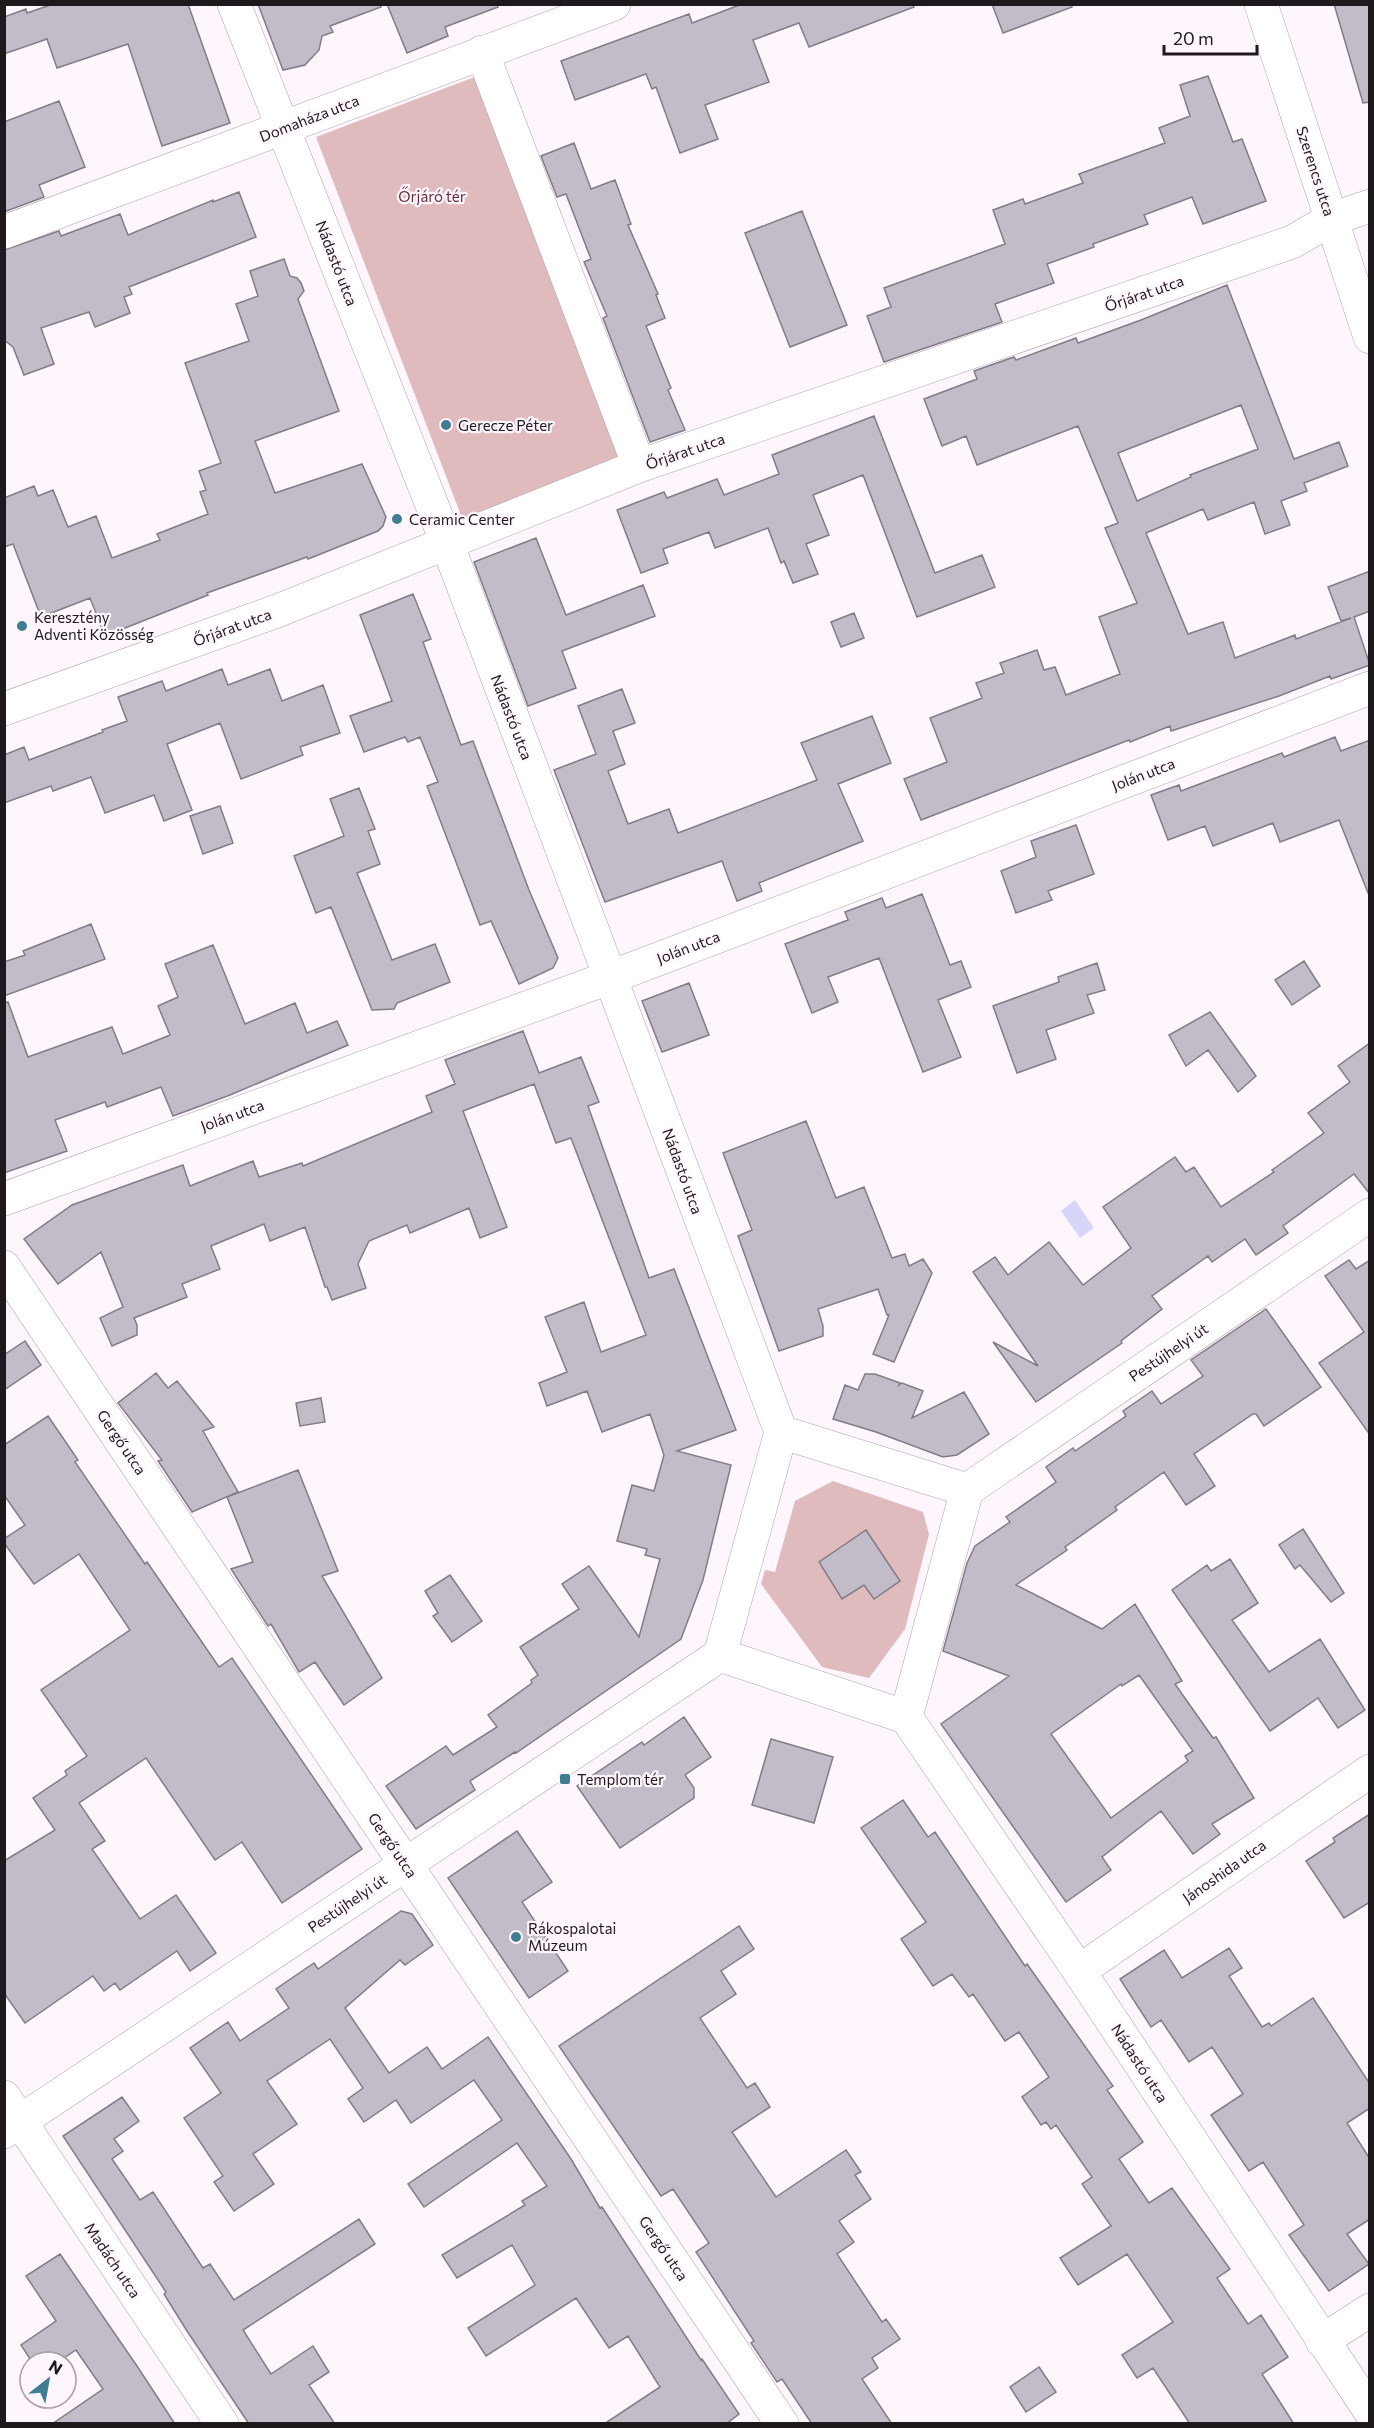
<svg xmlns="http://www.w3.org/2000/svg" width="1374" height="2428" font-family="Commissioner,sans-serif">
<style>
.green{fill:#dfbbbd}
.water{fill:#d7d6f9}
.building{fill:#c2bcc8;stroke:#827c87;stroke-width:1.5;fill-rule:evenodd}
.lines{fill:none;stroke-linecap:round;stroke-linejoin:round}
.minor-casing{stroke:#aea4ad;stroke-width:34}
.minor{stroke:#fff;stroke-width:33}
.poi-dot{fill:#3f7e92;stroke:#fef5fd;stroke-width:2}
.labels{text-anchor:middle;dominant-baseline:central;stroke-width:4.5;stroke-linejoin:round;paint-order:stroke}
.street-label{font-size:15px;fill:#1d191d;stroke:#fef5fd}
.park-label{font-size:15px;fill:#652f36;stroke:#fef5fd}
.poi-label{font-size:15px;fill:#1d191d;stroke:#fef5fd;text-anchor:start}
</style>
<rect width="100%" height="100%" fill="#fef5fd"/>
<!-- green -->
<path class="green" d="M480,75L625,461L464,523L316,137Z
M833,1481L923,1512L929,1534L905,1629L869,1678L822,1667L761,1584L765,1570L775,1572L795,1501Z"/>
<!-- water -->
<path class="water" d="M1075,1200L1094,1228L1080,1238L1061,1211Z"/>
<!-- building -->
<path class="building" d="M53,4H188L230,123L162,146L128,44L57,68L47,39L4,54V17L26,9L27,13Z
M258,4H381V7L330,26L333,32L322,36L319,50L305,65L283,70Z
M387,4H497L498,7L445,27L448,36L407,53Z
M742,4H914V7L809,47L799,23L753,40L769,82L705,105L718,139L680,153L656,87L652,89L646,74L575,100L561,61L689,14L692,23Z
M992,4H1072V7L1003,33Z
M1334,4H1370V102L1363,103Z
M1208,76L1233,142L1242,139L1266,201L1203,224L1192,197L1144,215L1148,224L1093,244L1094,247L1047,264L1054,283L995,304L1002,322L884,362L867,316L891,307L884,288L1005,244L993,210L1023,199L1025,204L1083,183L1079,174L1165,143L1159,128L1190,116L1180,85Z
M59,101L85,167L39,185L44,197L4,212V122Z
M574,143L591,189L615,180L631,224L628,225L658,294L656,295L665,318L646,326L671,388L668,390L685,430L650,442L603,318L607,316L584,262L591,259L566,194L557,197L541,156Z
M239,192L256,237L129,287L132,294L124,297L130,313L95,327L89,312L41,328L54,364L24,375L13,347L4,340V250L59,231L61,236L120,214L128,235L213,200V202Z
M802,211L847,325L790,347L745,233Z
M284,259L290,276L297,278L301,283L304,291L298,299L339,411L255,441L275,493L362,464L386,517L383,526L378,531L308,559L307,557L207,593L208,595L105,636L90,598L41,617L13,544L4,547V498L34,486L38,496L53,490L68,527L96,516L112,558L160,540L157,534L208,514L200,492L206,490L199,471L221,463L185,363L249,341L236,304L258,296L250,271Z
M1227,285L1294,459L1339,442L1348,466L1304,483L1307,491L1281,501L1290,525L1265,534L1254,502L1208,520L1203,509L1146,533L1188,634L1223,622L1235,658L1295,635L1296,639L1351,618L1341,621L1328,587L1370,571V611L1354,617L1370,665L1331,679L1330,676L1279,696L1171,731L1170,726L1130,742L1129,740L921,820L904,779L947,762L930,718L982,698L976,683L1004,673L1000,663L1037,650L1044,670L1055,667L1066,695L1120,674L1099,617L1137,603L1105,528L1118,523L1078,426L977,465L966,436L942,446L924,399L977,379L974,371L1014,357L1016,360L1076,338L1078,343L1141,320ZM1241,405L1258,449L1190,475L1191,477L1137,501L1118,453Z
M874,416L935,573L982,555L995,587L917,617L863,475L813,495L829,535L806,544L818,574L793,583L784,561L781,563L768,528L715,548L709,532L663,549L668,563L641,573L617,510L664,492L667,498L717,479L724,495L779,474L772,455Z
M536,538L566,615L643,585L655,616L562,651L576,688L528,706L474,562Z
M413,594L431,639L423,642L461,745L473,741L529,890L558,958L553,968L519,984L491,921L480,925L427,786L438,782L420,737L408,742L405,737L364,752L350,716L392,701L360,615Z
M854,613L864,638L841,647L831,622Z
M222,669L228,685L270,669L282,701L323,685L340,733L300,747L303,755L241,779L220,723L167,744L192,810L164,821L154,795L105,813L91,777L53,791L51,786L4,803V755L24,747L29,760L103,732L102,730L127,721L118,697L162,681L166,691Z
M622,689L635,723L613,731L625,764L608,771L628,824L669,809L678,833L817,780L801,743L872,716L891,763L838,784L863,841L759,883L762,891L737,901L722,861L605,902L554,770L596,754L578,706Z
M1335,737L1341,751L1370,740V893H1368L1339,820L1280,842L1273,823L1213,846L1205,826L1168,840L1151,795L1179,785L1181,791L1282,753L1284,757Z
M359,788L375,829L368,831L380,864L357,873L392,960L435,944L450,982L397,1003L394,1009L372,1010L331,907L316,913L294,856L344,836L330,799Z
M220,806L233,843L203,854L190,816Z
M1076,825L1094,874L1048,891L1052,900L1016,913L1001,871L1036,857L1031,841Z
M922,894L950,965L961,961L971,987L938,1000L961,1057L923,1072L879,958L828,977L838,1002L812,1013L785,944L848,920L845,912L882,898L886,908Z
M91,924L105,959L4,996V962L25,955L23,951Z
M213,945L245,1024L295,1003L307,1033L337,1021L348,1045L230,1095L173,1116L161,1087L107,1107L105,1102L55,1120L67,1151L4,1173V1003L8,1002L28,1057L112,1027L123,1054L170,1035L158,1006L178,997L165,964Z
M1304,961L1320,986L1292,1005L1275,980Z
M1097,963L1105,990L1087,995L1094,1013L1046,1030L1056,1059L1017,1073L993,1006L1059,982L1058,977Z
M689,983L709,1035L662,1052L642,1001Z
M1210,1012L1256,1076L1238,1092L1208,1050L1186,1066L1169,1035Z
M523,1031L539,1073L581,1057L599,1102L588,1106L649,1278L674,1269L736,1430L677,1451L731,1465L703,1580L681,1639L516,1753L515,1752L470,1781L475,1790L416,1829L386,1786L446,1746L453,1755L497,1727L488,1715L532,1683L531,1680L538,1675L520,1647L579,1609L562,1584L589,1566L639,1637L660,1559L645,1555L647,1549L617,1541L632,1485L654,1491L664,1455L650,1414L602,1432L587,1391L547,1406L539,1383L567,1372L545,1317L584,1302L601,1352L646,1335L571,1138L556,1143L534,1084L463,1111L507,1227L480,1238L469,1208L410,1233L407,1225L369,1241L358,1264L366,1288L332,1300L327,1287H325L305,1227L270,1241L264,1224L211,1246L220,1269L182,1284L187,1297L134,1318L137,1325V1335L112,1346L100,1318L123,1307L101,1252L58,1284L24,1239L72,1205L183,1165L190,1186L253,1161L259,1177L302,1163L303,1166L432,1112L426,1096L455,1084L445,1060Z
M1370,1043V1194L1354,1174L1283,1226L1288,1233L1256,1255L1245,1239L1212,1262L1208,1256L1152,1296L1162,1309L1121,1341L1122,1343L1036,1402L993,1342L1038,1366L973,1272L995,1257L1008,1275L1049,1242L1083,1285L1131,1248L1103,1207L1175,1157L1186,1172L1194,1167L1221,1207L1274,1172L1272,1170L1324,1133L1308,1113L1350,1082L1338,1066Z
M806,1121L836,1198L864,1187L892,1258L905,1254L909,1266L923,1259L932,1273L894,1362L873,1354L889,1315H887L878,1289L818,1309L823,1326V1336L779,1351L738,1236L752,1230L723,1153Z
M1349,1260L1356,1269L1370,1260V1435L1319,1363L1364,1332L1325,1276Z
M1266,1309L1321,1387L1264,1426L1256,1414H1253L1194,1454L1215,1486L1186,1505L1164,1472L1115,1507L1117,1510L1065,1547L1067,1550L1016,1585L1102,1629L1135,1604L1182,1681L1175,1684L1213,1738L1216,1737L1254,1798L1212,1824L1220,1834L1193,1854L1161,1811L1102,1857L1111,1870L1066,1902L941,1724L1009,1676L943,1651L967,1563L975,1546L1010,1522L1006,1517L1056,1482L1046,1467L1073,1448L1075,1451L1126,1416L1123,1411L1152,1391L1161,1404L1203,1376L1191,1360ZM1139,1675L1193,1751L1185,1756L1188,1761L1111,1818L1051,1734L1121,1684L1122,1686Z
M25,1341L41,1365L4,1390V1355Z
M156,1373L168,1388L177,1381L214,1427L203,1431L238,1492L192,1512L158,1461L162,1460L118,1403Z
M865,1374H875L900,1383L899,1385L902,1383L923,1391L912,1418L964,1392L989,1434L957,1455L943,1457L876,1432L833,1419L845,1385L858,1390Z
M321,1398L325,1422L300,1426L296,1403Z
M48,1416L78,1460L75,1462L145,1564L147,1562L219,1667L232,1658L362,1849L282,1903L242,1842L215,1860L146,1758L79,1803L105,1841L92,1849L140,1919L176,1895L216,1953L190,1971L177,1951L120,1990L115,1983L104,1991L93,1976L25,2023L4,1993V1861L55,1830L33,1798L67,1775L65,1771L87,1756L41,1690L130,1630L79,1554L34,1584L4,1543V1539L25,1525L4,1495V1445Z
M298,1470L338,1571L322,1576L382,1678L344,1705L315,1662L299,1672L271,1624L268,1626L231,1569L253,1562L227,1497Z
M1303,1529L1344,1593L1331,1602L1300,1565L1295,1569L1279,1545Z
M866,1530L900,1581L874,1599L864,1585L842,1599L819,1562Z
M1230,1559L1258,1603L1232,1620L1269,1672L1320,1639L1365,1710L1338,1728L1318,1698L1270,1731L1172,1590L1207,1565L1211,1571Z
M450,1575L482,1621L452,1642L433,1616L438,1613L425,1591Z
M684,1717L711,1757L685,1775L694,1788V1798L620,1848L577,1786L642,1742L644,1745Z
M771,1739L833,1757L814,1823L752,1805Z
M903,1800L928,1837L935,1832L1025,1966L1027,1964L1113,2086L1107,2090L1143,2142L1119,2159L1149,2203L1172,2188L1230,2269L1217,2278L1248,2324L1261,2315L1288,2357L1262,2374L1294,2424H1190L1153,2368L1137,2378L1122,2355L1173,2322L1127,2254L1078,2285L1060,2258L1111,2226L1082,2184L1092,2177L1056,2125L1051,2129L1046,2122L1041,2125L1022,2097L1049,2077L1019,2032L1005,2041L973,1994L969,1997L952,1974L933,1986L901,1939L926,1922L861,1828Z
M1370,1814V1902L1344,1918L1306,1861L1335,1842L1333,1838Z
M517,1831L552,1882L522,1902L568,1971L529,1998L448,1878Z
M401,1911L412,1914L433,1945L405,1965L400,1960L345,2008L389,2073L427,2047L442,2069L488,2037L571,2159L600,2208L602,2207L701,2360L702,2359L739,2414L726,2424H604L660,2387L628,2336L609,2348L576,2298L486,2356L468,2328L535,2285L512,2245L457,2278L442,2255L525,2205L522,2201L547,2186L517,2143L424,2207L408,2184L502,2120L474,2080L411,2123L396,2100L364,2122L348,2099L363,2088L330,2039L267,2081L297,2124L253,2154L274,2184L234,2211L214,2182L223,2176L184,2118L221,2093L190,2048L228,2022L240,2041L289,2008L276,1989L314,1963L318,1969Z
M739,1926L754,1949L721,1971L736,1994L700,2018L747,2088L755,2083L770,2107L732,2132L776,2197L846,2150L861,2172L855,2175L871,2199L839,2221L854,2242L837,2254L882,2322L886,2319L900,2339L872,2358L878,2368L862,2379L892,2424H812L782,2379L777,2382L751,2343L754,2341L696,2252L709,2243L673,2189L661,2196L559,2046Z
M1229,1948L1242,1968L1229,1976L1262,2027L1269,2023L1271,2026L1313,1998L1370,2084V2108L1347,2123L1370,2159V2219L1347,2234L1369,2264L1329,2291L1289,2235L1304,2225L1263,2162L1249,2171L1211,2115L1243,2094L1212,2047L1189,2062L1161,2020L1151,2027L1120,1979L1164,1950L1182,1978Z
M122,2097L139,2121L114,2139L123,2151L112,2159L140,2200L153,2192L203,2268L210,2264L234,2300L359,2219L375,2244L243,2330L271,2374L313,2346L329,2372L309,2385L335,2424H249L187,2331L164,2294L166,2292L63,2136Z
M60,2254L137,2366L175,2424H52L103,2389L76,2350L58,2362H32L21,2345L56,2321L26,2276Z
M1039,2367L1056,2392L1026,2412L1010,2387Z"/>
<g class="lines">
<defs>
<path id="minor" d="M234,4L447,543L781,1432
M1261,4L1370,337
M482,52L639,466
M4,232L614,4
M4,709L277,611L639,466L1292,242L1332,219L1370,206
M4,1199L611,977L1370,688
M4,1267L782,2424
M967,1490L1370,1215
M720,1655L781,1432L967,1490
M720,1655L906,1717
M906,1717L1079,1971L1370,2411
M906,1717L967,1490
M1079,1971L1370,1771
M4,2097L222,2424
M4,2132L720,1655
M1322,2341L1370,2310"/>
</defs>
<!-- minor casing -->
<use href="#minor" class="minor-casing"/>
<!-- minor -->
<use href="#minor" class="minor"/>
</g>
<!-- markers -->
<g class="poi-dot">
<circle cx="446" cy="425" r="6"/>
<circle cx="397" cy="519" r="6"/>
<circle cx="22" cy="626" r="6"/>
<rect x="559" y="1773" width="12" height="12" rx="3"/>
<circle cx="516" cy="1937" r="6"/>
</g>
<g class="labels">
<!-- street labels -->
<g class="street-label">
<text transform="translate(309 118) rotate(-21)">Domaháza utca</text>
<text transform="translate(1316 171) rotate(72)">Szerencs utca</text>
<text transform="translate(337 263) rotate(69)">Nádastó utca</text>
<text transform="translate(1144 293) rotate(-19)">Őrjárat utca</text>
<text transform="translate(685 451) rotate(-19)">Őrjárat utca</text>
<text transform="translate(232 627) rotate(-20)">Őrjárat utca</text>
<text transform="translate(512 717) rotate(69)">Nádastó utca</text>
<text transform="translate(1143 774) rotate(-21)">Jolán utca</text>
<text transform="translate(688 947) rotate(-21)">Jolán utca</text>
<text transform="translate(232 1115) rotate(-20)">Jolán utca</text>
<text transform="translate(683 1171) rotate(70)">Nádastó utca</text>
<text transform="translate(1168 1352) rotate(-34)">Pestújhelyi út</text>
<text transform="translate(122 1442) rotate(56)">Gergő utca</text>
<text transform="translate(393 1845) rotate(56)">Gergő utca</text>
<text transform="translate(1224 1871) rotate(-35)">Jánoshida utca</text>
<text transform="translate(347 1903) rotate(-34)">Pestújhelyi út</text>
<text transform="translate(1140 2063) rotate(57)">Nádastó utca</text>
<text transform="translate(664 2248) rotate(56)">Gergő utca</text>
<text transform="translate(113 2260) rotate(56)">Madách utca</text>
</g>
<!-- park labels -->
<g class="park-label">
<text x="432" y="196">Őrjáró tér</text>
</g>
<!-- poi labels -->
<g class="poi-label">
<text x="458" y="425">Gerecze Péter</text>
<text x="409" y="519">Ceramic Center</text>
<text x="34" y="617">Keresztény<tspan x="34" dy="17">Adventi Közösség</tspan></text>
<text x="577" y="1779">Templom tér</text>
<text x="528" y="1928">Rákospalotai<tspan x="528" dy="17">Múzeum</tspan></text>
</g>
</g>
<!-- border -->
<rect width="1374" height="2428" fill="none" stroke="#1d191d" stroke-width="12"/>
<!-- north arrow -->
<g transform="translate(48 2380) rotate(31)"><circle r="28" fill="#fef5fd" stroke="#a49da3" stroke-width="1.5"/>
<path d="M0-4.5L10 22L0 15L-10 22Z" fill="#3f7e92"/>
<text y="-9" font-size="16" font-weight="bold" text-anchor="middle" fill="#1d191d">N</text>
</g>
<!-- scale -->
<path d="M1164 45v9h93v-9" fill="none" stroke="#1d191d" stroke-width="3"/>
<text x="1173" y="45" font-size="18" fill="#1d191d" stroke="#fef5fd" stroke-width="4.5" paint-order="stroke">20 m</text>
</svg>
